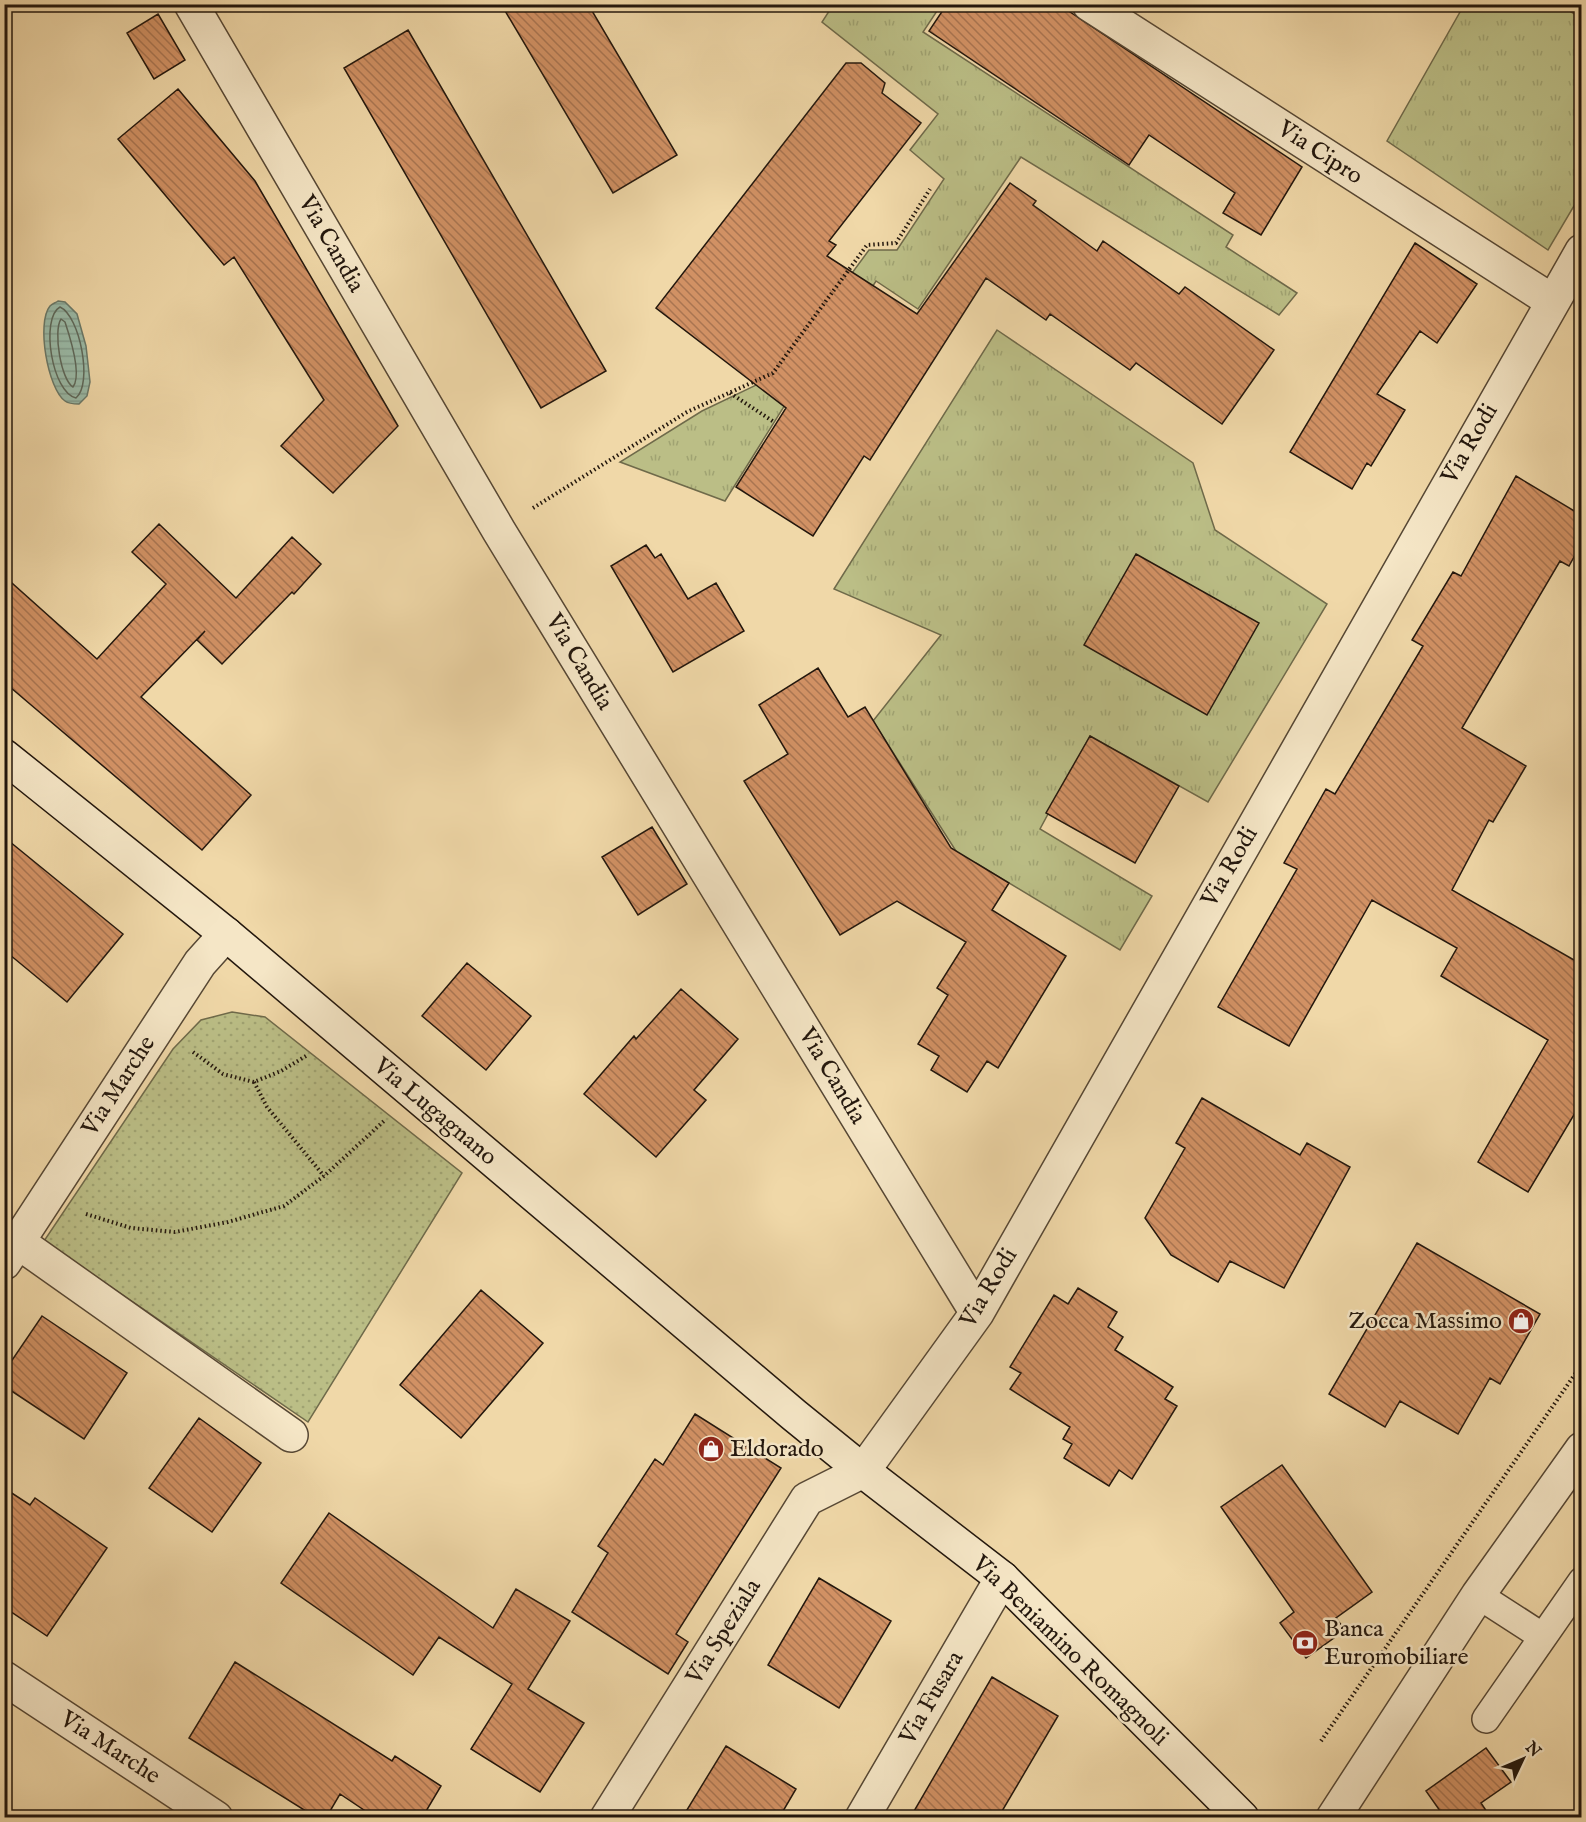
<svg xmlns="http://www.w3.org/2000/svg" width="1586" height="1822" font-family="'IM FELL English',serif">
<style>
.grass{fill:url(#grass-dots);stroke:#6f6a4a;stroke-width:1.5}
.park{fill:url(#park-tufts);stroke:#6f6a4a;stroke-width:1.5}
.water{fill:url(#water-rules);stroke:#6a7969;stroke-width:1.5}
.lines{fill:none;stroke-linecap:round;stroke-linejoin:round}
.shore{stroke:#5e685a;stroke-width:1.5}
.building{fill:url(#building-back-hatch);stroke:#23170d;stroke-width:1.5}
.service-casing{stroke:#564734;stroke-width:30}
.minor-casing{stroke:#564734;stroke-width:36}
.tertiary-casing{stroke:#564734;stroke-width:36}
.secondary-casing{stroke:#23170d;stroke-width:36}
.path{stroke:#23170d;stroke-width:4;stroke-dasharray:1.5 3;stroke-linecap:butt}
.service{stroke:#f5e6c6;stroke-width:27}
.minor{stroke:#f5e6c6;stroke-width:33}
.tertiary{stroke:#f5e6c6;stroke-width:33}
.secondary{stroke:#f5e6c6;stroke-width:33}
.labels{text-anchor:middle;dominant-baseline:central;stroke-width:5;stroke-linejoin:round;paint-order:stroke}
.street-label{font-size:24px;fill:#23170d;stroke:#f5e6c6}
.poi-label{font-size:24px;fill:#23170d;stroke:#f5e6c6;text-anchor:start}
</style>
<defs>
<pattern id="grass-dots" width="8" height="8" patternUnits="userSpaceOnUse" patternTransform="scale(1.5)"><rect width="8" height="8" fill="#bbbe86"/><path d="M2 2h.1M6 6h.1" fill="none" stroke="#a0a372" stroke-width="1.8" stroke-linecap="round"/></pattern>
<pattern id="park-tufts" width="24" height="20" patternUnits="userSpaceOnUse" patternTransform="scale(1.5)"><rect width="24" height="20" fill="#bbbe86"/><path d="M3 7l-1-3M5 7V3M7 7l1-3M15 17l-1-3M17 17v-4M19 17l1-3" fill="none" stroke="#a0a372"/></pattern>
<pattern id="water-rules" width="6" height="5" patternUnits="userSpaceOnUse" patternTransform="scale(1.5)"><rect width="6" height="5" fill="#9abaa7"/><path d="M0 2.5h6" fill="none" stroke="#849f8f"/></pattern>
<pattern id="building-back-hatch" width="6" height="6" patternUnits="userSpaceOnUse" patternTransform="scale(1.5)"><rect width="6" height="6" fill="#d19164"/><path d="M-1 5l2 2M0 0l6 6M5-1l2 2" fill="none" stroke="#a97551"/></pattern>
</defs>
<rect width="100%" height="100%" fill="#f0d8a8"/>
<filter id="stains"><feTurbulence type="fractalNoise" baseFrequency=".00333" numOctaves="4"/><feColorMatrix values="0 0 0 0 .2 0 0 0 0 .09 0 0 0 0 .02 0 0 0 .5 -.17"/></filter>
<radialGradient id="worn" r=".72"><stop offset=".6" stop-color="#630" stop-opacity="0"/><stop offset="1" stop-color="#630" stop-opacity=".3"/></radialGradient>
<!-- grass -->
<path class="grass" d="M232,1012L265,1017L462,1173L308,1422L44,1241L173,1049L201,1020Z"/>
<!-- park -->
<path class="park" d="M833,5H941L923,32L1233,235L1226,247L1297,293L1279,315L1021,157L918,309L876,281L796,406L788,400L725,501L620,462L702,411L777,375L869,250H897L944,179L910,150L938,114L822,22Z
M1464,5H1560L1581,18V194L1548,250L1387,141Z
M997,330L1193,463L1215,530L1327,604L1208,802L1090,736L1040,829L1152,896L1120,950L976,863L970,873L873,721L941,635L834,589Z"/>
<!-- water -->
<path class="water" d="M58,301L65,302L77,314L86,346L90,382L87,396L79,404C74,404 69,404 65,401C48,389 36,323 50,306C52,304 55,303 58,301Z"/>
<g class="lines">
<!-- shore -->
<path class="shore" d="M60,307C80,316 93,384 76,398C52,393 40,318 60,307Z
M61,319L65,322C70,337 82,375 73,387C61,380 53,331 61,319Z"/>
</g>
<!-- building -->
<path class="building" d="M501,4H588L677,155L613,193Z
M947,4H1058L1302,167L1261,235L1223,213L1235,193L1149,135L1129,165L929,31Z
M158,14L185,60L154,79L127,33Z
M408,30L606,371L541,408L344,68Z
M846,63H861L885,83L882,93L921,123L829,241L836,245L827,256L917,314L1010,183L1036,201L1033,205L1097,251L1103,241L1179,294L1185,287L1274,350L1222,424L1136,363L1130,370L1050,314L1046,320L986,278L870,460L864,456L813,536L736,487L786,408L656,308Z
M178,89L255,181L398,426L333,493L281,446L324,400L234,257L224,265L118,139Z
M1415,243L1477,284L1437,343L1420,331L1377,394L1405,410L1371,466L1367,463L1352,489L1290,452Z
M1516,476L1581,515V544L1569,566L1560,561L1462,728L1526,766L1493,822L1489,820L1452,890L1581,964V1103L1528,1192L1478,1162L1548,1040L1441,976L1457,948L1372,900L1289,1046L1218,1007L1297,869L1284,863L1326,789L1335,794L1423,646L1412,640L1453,572L1461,576Z
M159,524L236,598L292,537L321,564L294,594L292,592L222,664L197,640L205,631L141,697L251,795L202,850L4,682V576L97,659L166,584L132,552Z
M646,545L655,558L661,554L688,599L716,583L744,631L673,672L611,566Z
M1136,554L1259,623L1207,715L1084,645Z
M818,668L848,717L865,707L951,848L1009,883L992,910L1066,956L998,1068L987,1061L967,1092L931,1070L939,1056L918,1044L948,995L937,988L966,942L897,901L840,935L744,781L788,754L759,705Z
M1090,736L1179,786L1135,863L1046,813Z
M652,827L687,884L638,915L602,857Z
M4,837L123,934L67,1002L4,950Z
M467,963L531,1016L486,1070L422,1016Z
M681,989L738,1039L694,1090L706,1100L656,1157L584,1094L634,1036L636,1039Z
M1202,1098L1300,1155L1307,1143L1350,1167L1284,1288L1230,1261L1218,1282L1171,1255L1145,1218L1185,1148L1176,1143Z
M1417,1243L1540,1314L1500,1384L1490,1378L1458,1434L1400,1401L1385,1427L1329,1394Z
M1078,1288L1117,1312L1108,1327L1123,1337L1115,1350L1173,1387L1165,1399L1177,1406L1132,1479L1119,1470L1109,1486L1064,1458L1072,1444L1063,1439L1070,1427L1010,1389L1021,1373L1010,1367L1054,1295L1068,1304Z
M481,1290L543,1343L461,1438L400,1385Z
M42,1316L127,1373L84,1439L4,1386V1372Z
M695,1414L781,1468L676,1634L688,1642L668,1674L572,1612L608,1553L598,1546L655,1459L663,1465Z
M199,1418L261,1463L212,1532L149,1488Z
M1282,1465L1372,1592L1336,1618L1345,1630L1306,1658L1280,1623L1294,1612L1221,1507Z
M4,1488L30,1505L35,1498L107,1548L47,1636L4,1607Z
M329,1513L493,1628L516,1589L570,1621L528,1689L584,1723L540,1792L471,1749L512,1684L439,1637L413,1675L281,1583Z
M819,1578L891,1621L839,1708L768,1665Z
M235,1662L392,1761L395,1756L441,1786L422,1818H376L340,1794L326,1818H317L189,1738Z
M992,1677L1058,1716L998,1818H910Z
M726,1746L796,1789L779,1818H682Z
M1486,1748L1511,1782L1481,1803L1491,1818H1445L1426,1791Z"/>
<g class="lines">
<defs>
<path id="service" d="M1478,1595L1543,1637
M1486,1719L1582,1581"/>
<path id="minor" d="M191,4L499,531L977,1313
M1089,4L1552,301
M18,1242L291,1435
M4,1263L200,963L226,934
M4,1678L216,1818
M607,1818L807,1499L863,1471L977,1313L1582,251
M862,1818L1002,1578"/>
<path id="tertiary" d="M1333,1818L1478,1595L1582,1449"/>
<path id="secondary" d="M4,756L226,934L794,1415L863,1471L1002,1578L1242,1818"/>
</defs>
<!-- service casing -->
<use href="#service" class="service-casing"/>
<!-- minor casing -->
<use href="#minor" class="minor-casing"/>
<!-- tertiary casing -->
<use href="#tertiary" class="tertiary-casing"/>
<!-- secondary casing -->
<use href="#secondary" class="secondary-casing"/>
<!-- path -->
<path class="path" d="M730,393L774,422
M533,508L687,412L773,373L867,245L896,243L930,189
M193,1052L223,1074L254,1082L281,1071L306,1056
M254,1082L267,1107L324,1176
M86,1214L131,1228L175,1232L228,1222L284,1206L324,1176L384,1121
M1321,1741L1582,1364"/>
<!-- service -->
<use href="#service" class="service"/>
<!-- minor -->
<use href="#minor" class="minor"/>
<!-- tertiary -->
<use href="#tertiary" class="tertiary"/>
<!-- secondary -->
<use href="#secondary" class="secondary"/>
</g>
<!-- icons -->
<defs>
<symbol id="shop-disc" viewBox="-11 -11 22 22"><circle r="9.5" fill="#8f2418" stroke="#f5e6c6"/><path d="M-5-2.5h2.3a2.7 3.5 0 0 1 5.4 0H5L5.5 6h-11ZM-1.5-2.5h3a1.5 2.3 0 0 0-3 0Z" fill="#fff"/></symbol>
<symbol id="bank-disc" viewBox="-11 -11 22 22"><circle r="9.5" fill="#8f2418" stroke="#f5e6c6"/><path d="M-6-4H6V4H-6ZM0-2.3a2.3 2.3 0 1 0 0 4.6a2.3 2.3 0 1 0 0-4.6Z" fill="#fff"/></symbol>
</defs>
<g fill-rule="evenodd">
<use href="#shop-disc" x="1506" y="1306" width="30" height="30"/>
<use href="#shop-disc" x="696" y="1434" width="30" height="30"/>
<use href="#bank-disc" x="1290" y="1628" width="30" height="30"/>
</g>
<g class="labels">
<!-- street labels -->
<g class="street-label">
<text transform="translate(1320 153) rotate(33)">Via Cipro</text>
<text transform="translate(331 244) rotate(60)">Via Candia</text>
<text transform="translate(1470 444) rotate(-60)">Via Rodi</text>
<text transform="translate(579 662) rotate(59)">Via Candia</text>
<text transform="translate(1230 867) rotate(-60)">Via Rodi</text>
<text transform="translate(832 1076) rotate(59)">Via Candia</text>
<text transform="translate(119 1086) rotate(-57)">Via Marche</text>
<text transform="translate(435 1112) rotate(40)">Via Lugagnano</text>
<text transform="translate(989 1288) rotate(-59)">Via Rodi</text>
<text transform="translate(724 1632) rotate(-58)">Via Speziala</text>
<text transform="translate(1070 1651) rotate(44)">Via Beniamino Romagnoli</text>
<text transform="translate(932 1698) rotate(-60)">Via Fusara</text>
<text transform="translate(110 1748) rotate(33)">Via Marche</text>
</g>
<!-- poi labels -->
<g class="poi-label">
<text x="1502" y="1321" text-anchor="end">Zocca Massimo</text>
<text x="730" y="1449">Eldorado</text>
<text x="1324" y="1629">Banca<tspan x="1324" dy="28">Euromobiliare</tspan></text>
</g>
</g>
<!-- margin -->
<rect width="1586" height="1822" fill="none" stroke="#f0d8a8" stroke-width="24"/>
<rect x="6" y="6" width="1574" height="1810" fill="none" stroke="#23170d" stroke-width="3"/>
<rect x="12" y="12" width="1562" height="1798" fill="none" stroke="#23170d" stroke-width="1.5"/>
<!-- north arrow -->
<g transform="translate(1523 1759) rotate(46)" stroke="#f5e6c6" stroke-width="4.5" paint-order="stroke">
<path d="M0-4.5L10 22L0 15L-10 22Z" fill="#23170d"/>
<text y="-9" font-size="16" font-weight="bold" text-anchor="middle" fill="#23170d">N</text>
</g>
<rect width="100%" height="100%" filter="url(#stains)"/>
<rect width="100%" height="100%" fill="url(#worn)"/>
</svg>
